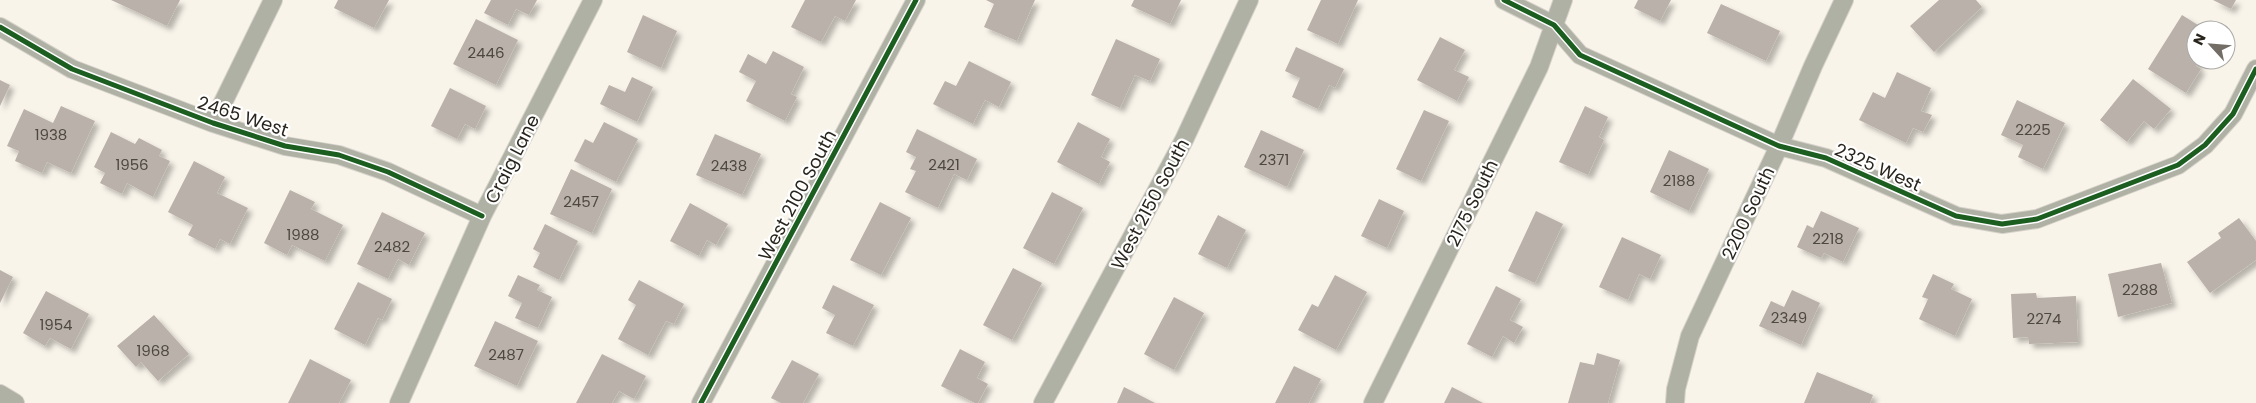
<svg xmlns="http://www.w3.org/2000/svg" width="2256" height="403" font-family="Poppins,sans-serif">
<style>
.building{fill:#b9b1aa;filter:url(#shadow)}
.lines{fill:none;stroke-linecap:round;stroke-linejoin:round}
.street-casing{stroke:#d6d2cb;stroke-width:20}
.street{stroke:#b0b1a5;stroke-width:18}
.cycleway-casing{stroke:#fff;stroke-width:8}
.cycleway{stroke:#1b5e20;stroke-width:5}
.labels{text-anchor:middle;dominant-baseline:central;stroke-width:4.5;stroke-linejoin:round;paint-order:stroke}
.number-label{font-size:15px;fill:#4d4840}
.street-label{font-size:18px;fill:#29251d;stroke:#fff}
</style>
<defs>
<filter id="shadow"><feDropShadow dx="4.5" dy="4.5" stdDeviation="2.5" flood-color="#0004"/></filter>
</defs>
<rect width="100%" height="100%" fill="#f9f4ea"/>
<!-- building -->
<path class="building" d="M111,0H180L167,26Z
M338,0H389L374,28L334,8Z
M491,0H537L529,15L516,9L508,25L484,13Z
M805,0H856L845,21L835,16L821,42L791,27Z
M986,0H1035L1017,41L984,27L994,4Z
M1134,0H1181L1170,24L1131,6Z
M1321,0H1358L1338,44L1307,30Z
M1638,0H1671L1660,21L1634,8Z
M1939,0H1976L1982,7L1934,52L1910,26Z
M2213,0H2236L2231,9Z
M1721,4L1780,31L1766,61L1707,33Z
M643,15L677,31L661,68L627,52Z
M2182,15L2206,30H2196V60H2200L2196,66L2201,69L2186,93L2148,69Z
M476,19L518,40L496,85L453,64Z
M1440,37L1465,50L1454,70L1469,77L1457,101L1417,80Z
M1116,39L1160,59L1150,81L1135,75L1120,108L1091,95Z
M1296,47L1344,69L1335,88L1329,85L1318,109L1292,97L1300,78L1285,71Z
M773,51L804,67L791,94L797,97L785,121L746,101L756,81L739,72L748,54L766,64Z
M969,61L1011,82L999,107L985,100L973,124L933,104L945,81L956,86Z
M1897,72L1931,88L1921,111L1932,115L1923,132L1913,128L1906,143L1859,120L1873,92L1885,98Z
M632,77L653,87L637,122L600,104L609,85L625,92Z
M2133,79L2171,109L2154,129L2144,121L2127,142L2100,120Z
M0,80L10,85L0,106Z
M450,88L486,106L475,129L465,124L457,139L431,126Z
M2017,100L2065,123L2043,169L2018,157L2023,145L2001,135Z
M61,106L95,121L71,173L47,162L42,173L15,161L19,151L7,146L24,109L53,123Z
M1585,106L1608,117L1599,137L1604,140L1588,175L1559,162Z
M1424,110L1449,121L1421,181L1396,169Z
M604,122L638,139L616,182L574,161L585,139L593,143Z
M1078,122L1110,139L1101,157L1110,162L1099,184L1057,162Z
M917,129L977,159L967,180L954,174L938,208L905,192L916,171L910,169L916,157L906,152Z
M1261,130L1304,150L1287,187L1244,167Z
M111,132L135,144L139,138L162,150L159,156L170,161L153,197L127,183L122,194L100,183L105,173L94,167Z
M715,134L761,154L742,195L696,175Z
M1669,150L1709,169L1689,211L1650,192Z
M194,161L225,177L217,193L248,208L230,244L220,239L215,249L188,235L193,225L168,212Z
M571,169L612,189L592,233L550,214Z
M290,190L315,202L311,209L343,225L325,261L292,245L287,255L264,243Z
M1052,192L1083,208L1054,264L1023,248Z
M1379,199L1404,211L1387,248L1361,236Z
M880,202L911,218L881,275L850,260Z
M690,203L728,224L716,245L707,240L699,256L670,241Z
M1536,211L1563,224L1535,283L1508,271Z
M1821,211L1859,228L1843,262L1824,253L1821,258L1797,247L1807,225L1813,228Z
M382,212L425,233L409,265L398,259L388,279L357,264Z
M1218,215L1246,230L1227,268L1198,254Z
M2239,218L2256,241V260L2210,293L2187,262L2221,238L2218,233Z
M545,224L578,241L559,280L533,267L540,253L533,249Z
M1622,237L1661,255L1650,279L1639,274L1628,300L1599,287Z
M2161,263L2172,303L2118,317L2108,274Z
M1013,268L1042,283L1012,340L983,325Z
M0,270L13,277L0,303Z
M1933,274L1954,284L1951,289L1972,299L1955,336L1919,319L1928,299L1922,297Z
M518,275L540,285L537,290L552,297L538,328L515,318L522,303L508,296Z
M1335,275L1367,292L1336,350L1298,330L1312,304L1318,307Z
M639,280L684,304L674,324L666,321L648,355L618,339L636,305L628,300Z
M358,282L392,299L382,320L378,318L365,345L334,329Z
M833,285L874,305L853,346L826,333L835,315L822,308Z
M1496,286L1521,299L1510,320L1523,327L1514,343L1503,336L1492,357L1467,344Z
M1792,290L1820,303L1801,345L1759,326L1771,301L1784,307Z
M46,291L89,314L71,349L50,338L45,346L23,333Z
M2036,293L2037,298L2076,296L2078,342L2029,344L2028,337L2013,338L2011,294Z
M1174,297L1204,313L1174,370L1144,354Z
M154,315L189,354L158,381L141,362L136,367L117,346Z
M495,321L538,341L517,386L474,366Z
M960,349L985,362L977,378L988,384L978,403H975L941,386Z
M1597,353L1620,360L1608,403H1568L1580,362L1594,365Z
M602,354L646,376L634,399L619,391L612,403H576Z
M310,359L351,380L339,403H288Z
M792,360L819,374L803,403H781L771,398Z
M1294,366L1321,379L1309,403H1275Z
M1817,372L1873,395L1870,403H1804Z
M1124,387L1155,403H1117Z
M1452,387L1483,403H1444Z"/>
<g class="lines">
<defs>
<path id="street" d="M1504,0L1554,25L1580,55L1779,146L1826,158L1956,216L2002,224L2037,219L2178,165L2205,145L2233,114L2256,69
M0,27L72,69L213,123L285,146L339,155L388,172L482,216
M213,123L273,0
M0,394L15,403
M399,403L482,216L593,0
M701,403L916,0
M1043,403L1184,140L1249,0
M1373,403L1539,67L1563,0
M1675,403L1676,389L1690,336L1779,146L1813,66L1844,0"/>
</defs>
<!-- street casing -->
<use href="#street" class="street-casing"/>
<!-- street -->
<use href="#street" class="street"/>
<defs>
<path id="cycleway" d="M1504,0L1554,25L1580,55L1779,146L1826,158L1956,216L2002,224L2037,219L2178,165L2205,145L2233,114L2256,69
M0,27L72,69L213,123L285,146L339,155L388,172L482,216
M701,403L916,0"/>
</defs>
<!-- cycleway casing -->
<use href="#cycleway" class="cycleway-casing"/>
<!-- cycleway -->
<use href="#cycleway" class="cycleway"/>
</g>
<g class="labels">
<!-- number labels -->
<g class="number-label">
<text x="486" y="52">2446</text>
<text x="2033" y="129">2225</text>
<text x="51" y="134">1938</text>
<text x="1274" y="159">2371</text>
<text x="132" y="164">1956</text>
<text x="944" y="164">2421</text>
<text x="729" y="165">2438</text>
<text x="1679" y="180">2188</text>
<text x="581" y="201">2457</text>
<text x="303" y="234">1988</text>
<text x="1828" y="238">2218</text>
<text x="392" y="246">2482</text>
<text x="2140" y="289">2288</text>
<text x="1789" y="317">2349</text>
<text x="2044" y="318">2274</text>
<text x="56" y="324">1954</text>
<text x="153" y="350">1968</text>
<text x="506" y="354">2487</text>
</g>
<!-- street labels -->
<g class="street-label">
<text transform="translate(243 116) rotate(18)">2465 West</text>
<text transform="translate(512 159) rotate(-63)">Craig Lane</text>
<text transform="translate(1878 167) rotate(24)">2325 West</text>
<text transform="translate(797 195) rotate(-62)">West 2100 South</text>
<text transform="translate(1472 203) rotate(-64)">2175 South</text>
<text transform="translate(1150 204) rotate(-62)">West 2150 South</text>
<text transform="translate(1748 213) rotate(-65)">2200 South</text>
</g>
</g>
<!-- north arrow -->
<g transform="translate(2211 45) rotate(296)"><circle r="24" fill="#ffffff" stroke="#a9a8a5"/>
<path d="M0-4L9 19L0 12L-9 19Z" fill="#726d65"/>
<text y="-8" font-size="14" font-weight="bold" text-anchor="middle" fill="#29251d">N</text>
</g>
</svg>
